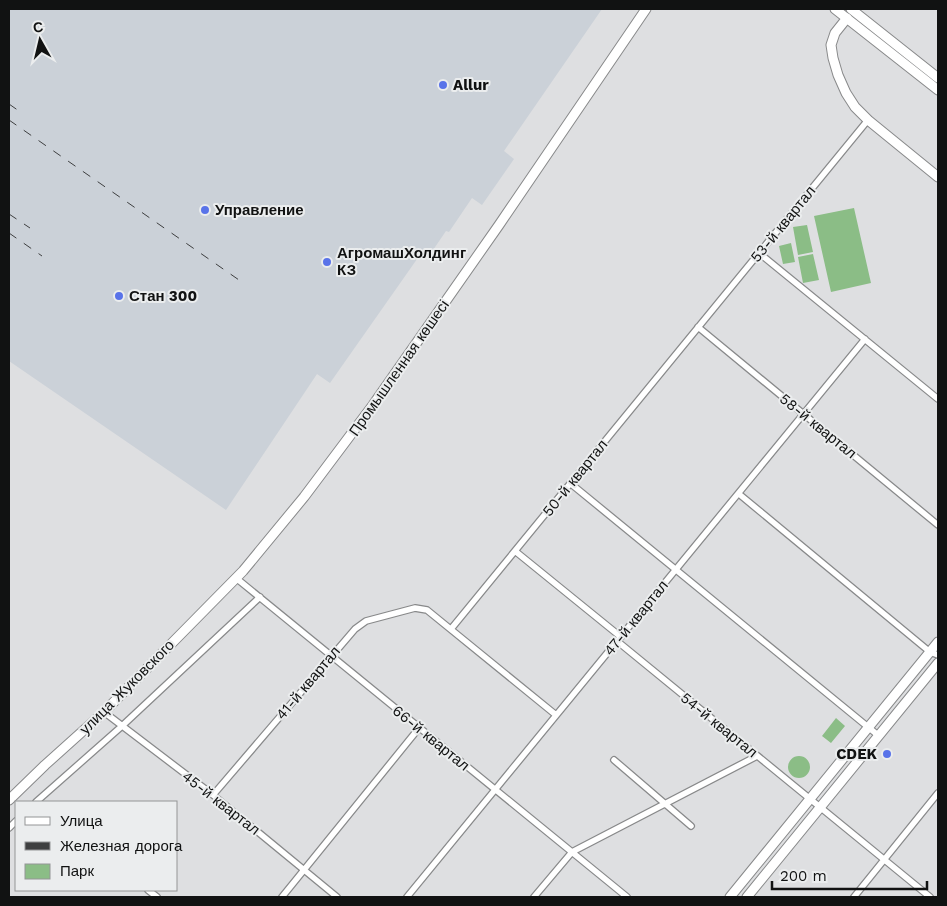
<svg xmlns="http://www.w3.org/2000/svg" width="947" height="906" font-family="'Work Sans',sans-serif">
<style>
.built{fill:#cbd1d8}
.green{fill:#8bbd86}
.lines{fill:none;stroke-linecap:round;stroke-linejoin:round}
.street-casing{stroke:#88898a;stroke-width:8}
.secondary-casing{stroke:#88898a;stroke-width:11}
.primary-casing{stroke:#88898a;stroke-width:11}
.street{stroke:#fff;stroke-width:5.5}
.secondary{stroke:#fff;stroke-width:9}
.primary{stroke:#fff;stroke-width:9}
.rail{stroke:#3e3f40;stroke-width:1;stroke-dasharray:9 9;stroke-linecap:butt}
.poi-dot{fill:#5973e9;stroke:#ebedee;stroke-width:2}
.labels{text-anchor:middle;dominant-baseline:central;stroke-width:4;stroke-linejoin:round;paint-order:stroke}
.poi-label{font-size:15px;font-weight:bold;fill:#111212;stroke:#ebedee;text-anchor:start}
.street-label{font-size:15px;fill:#111212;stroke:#ebedee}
</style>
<rect width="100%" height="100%" fill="#dedfe1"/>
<!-- built -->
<path class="built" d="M9,9H602L504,151L514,159L482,205L472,198L449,232L446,231L429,256L422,252L330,383L317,374L226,510L9,361Z"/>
<!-- green -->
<path class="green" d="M854,208L871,283L831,292L814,216Z
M807,225L813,252L798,255L793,227Z
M791,243L795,262L783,264L779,246Z
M813,254L819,280L803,283L798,257Z
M836,718L845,726L831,743L822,736Z
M788 767a11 11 0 1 1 22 0a11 11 0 1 1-22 0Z"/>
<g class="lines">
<defs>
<path id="street" d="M759,253L938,399
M698,327L938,525
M570,483L879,736
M739,494L930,652L938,655
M515,551L621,637
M236,578L627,897
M451,629L868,120
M617,641L930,897
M104,712L213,795L337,897
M614,760L691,826
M213,795L355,629L366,621L415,608L427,610L556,715
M36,802L122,726L260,597
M9,828L16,821
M148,890L157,897
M282,897L419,728
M407,897L865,339
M534,897L572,852L757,756
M854,897L938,793"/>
<path id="secondary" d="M847,18L835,33L831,45L833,58L838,75L846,93L855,107L868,120L938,177
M9,800L45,765L104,712L243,571L304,497L373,405L499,225L646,9
M730,897L938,642
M747,897L938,663"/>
<path id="primary" d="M835,9L938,90
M851,9L938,78"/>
</defs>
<!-- street casing -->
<use href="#street" class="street-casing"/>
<!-- secondary casing -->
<use href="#secondary" class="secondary-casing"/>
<!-- primary casing -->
<use href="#primary" class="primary-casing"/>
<!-- street -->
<use href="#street" class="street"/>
<!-- secondary -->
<use href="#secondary" class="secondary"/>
<!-- primary -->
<use href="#primary" class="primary"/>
<!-- rail -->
<path class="rail" d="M9,104L19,111
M9,120L239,280
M9,214L30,228
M9,233L42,256"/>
</g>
<!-- markers -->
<g class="poi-dot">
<circle cx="443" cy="85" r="5"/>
<circle cx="205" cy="210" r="5"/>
<circle cx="327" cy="262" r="5"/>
<circle cx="119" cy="296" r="5"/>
<circle cx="887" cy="754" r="5"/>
</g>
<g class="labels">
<!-- poi labels -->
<g class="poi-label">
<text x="453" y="85">Allur</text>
<text x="215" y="210">Управление</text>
<text x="337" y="253">АгромашХолдинг<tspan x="337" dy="17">КЗ</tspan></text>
<text x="129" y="296">Стан 300</text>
<text x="877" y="754" text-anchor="end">CDEK</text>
</g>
<!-- street labels -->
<g class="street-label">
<text transform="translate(783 224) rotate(-51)">53-й квартал</text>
<text transform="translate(399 368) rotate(-55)">Промышленная көшесі</text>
<text transform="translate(818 426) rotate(39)">58-й квартал</text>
<text transform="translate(575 478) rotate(-51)">50-й квартал</text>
<text transform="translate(636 618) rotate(-51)">47-й квартал</text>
<text transform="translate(308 683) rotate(-50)">41-й квартал</text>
<text transform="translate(127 687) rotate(-45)">улица Жуковского</text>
<text transform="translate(719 725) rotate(39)">54-й квартал</text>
<text transform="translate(431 738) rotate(39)">66-й квартал</text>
<text transform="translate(221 803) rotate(38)">45-й квартал</text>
</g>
</g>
<!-- border -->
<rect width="947" height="906" fill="none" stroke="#111212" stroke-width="20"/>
<!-- legend -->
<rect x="15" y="801" width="162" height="90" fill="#ebedee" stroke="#949596"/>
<rect x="25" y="817" width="25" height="8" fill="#ffffff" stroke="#949596"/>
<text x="60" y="826" font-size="15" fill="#111212">Улица</text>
<rect x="25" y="842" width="25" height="8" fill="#3e3f40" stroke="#949596"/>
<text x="60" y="851" font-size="15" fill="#111212">Железная дорога</text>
<rect x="25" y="864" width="25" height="15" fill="#8bbd86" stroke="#949596"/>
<text x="60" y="876" font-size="15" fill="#111212">Парк</text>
<!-- north arrow -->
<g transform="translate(40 40) rotate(352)" stroke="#ebedee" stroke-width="4" paint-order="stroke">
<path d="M0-4L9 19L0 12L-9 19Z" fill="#111212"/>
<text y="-8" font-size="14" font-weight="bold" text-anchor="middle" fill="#111212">С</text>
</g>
<!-- scale -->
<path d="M772 881v8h155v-8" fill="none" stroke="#111212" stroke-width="2.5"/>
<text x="780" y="881" font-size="15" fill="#111212" stroke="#ebedee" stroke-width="4" paint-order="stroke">200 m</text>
</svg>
